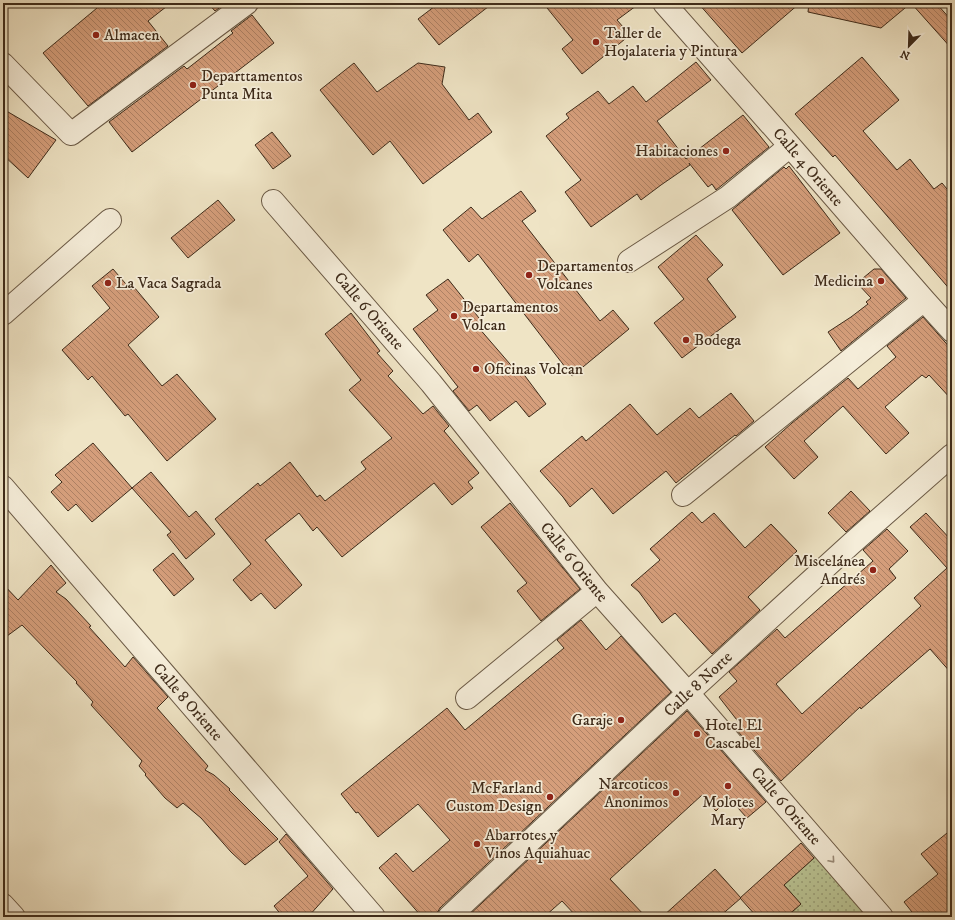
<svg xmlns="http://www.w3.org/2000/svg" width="955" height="920" font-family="'IM FELL DW Pica',serif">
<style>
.grass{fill:url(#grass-dots);stroke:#7c7857}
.building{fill:url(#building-back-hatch);stroke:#3e2b1a}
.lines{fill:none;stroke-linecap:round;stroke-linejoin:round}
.minor-casing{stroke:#6a5945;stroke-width:24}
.minor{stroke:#f5edd9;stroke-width:22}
.oneway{stroke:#9a8c7a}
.poi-dot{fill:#8f2418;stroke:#f5edd9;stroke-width:1.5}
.labels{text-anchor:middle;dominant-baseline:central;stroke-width:3.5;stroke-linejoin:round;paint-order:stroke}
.poi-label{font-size:16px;fill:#3e2b1a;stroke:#f5edd9;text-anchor:start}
.street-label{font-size:16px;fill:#3e2b1a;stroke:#f5edd9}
</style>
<defs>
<pattern id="grass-dots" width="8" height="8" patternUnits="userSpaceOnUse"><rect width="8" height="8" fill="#bac494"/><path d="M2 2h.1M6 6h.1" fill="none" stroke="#999f78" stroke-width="1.8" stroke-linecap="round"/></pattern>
<pattern id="building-back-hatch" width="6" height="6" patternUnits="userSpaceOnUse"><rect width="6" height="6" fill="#d59e7b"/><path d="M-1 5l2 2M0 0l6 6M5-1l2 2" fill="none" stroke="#ae8164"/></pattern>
</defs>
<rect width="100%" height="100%" fill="#efe4c5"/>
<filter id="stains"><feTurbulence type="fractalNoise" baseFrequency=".005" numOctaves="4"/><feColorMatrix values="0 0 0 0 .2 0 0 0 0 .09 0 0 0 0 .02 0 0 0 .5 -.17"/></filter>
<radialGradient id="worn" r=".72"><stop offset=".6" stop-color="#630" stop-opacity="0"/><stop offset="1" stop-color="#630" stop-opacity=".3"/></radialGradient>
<!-- grass -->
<path class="grass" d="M820,853L871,917H787L801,904L784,885Z"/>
<!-- building -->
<path class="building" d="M103,3H171L148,21L168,46L88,106L43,53Z
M208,3H226L215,11Z
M439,3H493L439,45L418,19Z
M543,3H640L617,20L630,35L582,74L562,49L573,40Z
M698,3H800L742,53Z
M809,3H936L952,21V49L911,3L881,28L808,12Z
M252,15L274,43L132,152L109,122L184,66L187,69L233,33L231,31Z
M862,57L899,100L863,131L897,170L910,159L934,189L942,183L952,195V292L835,155L833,157L795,114Z
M696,62L711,80L657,121L686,159L743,115L769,147L716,190L712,184L708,187L689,163L690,165L661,185L641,200L637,194L591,227L582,215L565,192L581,180L546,136L569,118L566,114L598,91L609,104L633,86L646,102Z
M354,63L377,92L418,63L445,67L442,84L469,120L478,113L492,132L423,184L390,141L373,155L320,90Z
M3,109L56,140L28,178L3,155Z
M272,132L291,156L273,169L255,145Z
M789,166L840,233L783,275L732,210L784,167L786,169Z
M521,191L536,211L522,221L600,321L613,310L629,329L572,376L478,254L469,262L443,230L471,207L482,219Z
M218,200L235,220L188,258L171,238Z
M696,235L723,265L707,279L736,317L682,358L654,323L684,299L658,267Z
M113,269L131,290L134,287L159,317L128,345L162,386L177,374L216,419L167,461L128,414L125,416L92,376L88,380L62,350L110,308L92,286Z
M874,269H881L906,298L841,351L828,332L851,317L868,304L866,302L871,298L857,283Z
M448,279L483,323L478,327L516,371L519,368L546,404L529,417L516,401L490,421L477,405L469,411L453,391L458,387L413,329L438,310L426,295Z
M351,313L380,351L377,353L393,371L388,376L423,414L433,406L449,426L444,431L479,473L468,482L473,488L452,505L434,483L342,557L317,527L313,531L299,513L265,540L302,585L275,609L261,593L251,601L233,580L251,564L215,519L258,483L260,486L290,462L317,497L320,495L325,501L366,469L361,462L392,438L349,390L361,380L325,334Z
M923,317L952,350V400L929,375L926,378L922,375L885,407L909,433L886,454L843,406L804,441L818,457L794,479L765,447L792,423L848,378L858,389L896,357L887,346Z
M731,393L754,421L736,436L735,435L721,446L676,483L666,471L613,514L592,488L570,507L563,497L540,471L582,436L586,441L630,404L657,435L690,408L699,418Z
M93,443L132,488L92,522L76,504L68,511L51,492L62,482L55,475Z
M151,472L189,517L196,511L215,534L186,559L167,535L171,532L132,488Z
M851,491L870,511L846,532L828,513Z
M510,503L580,589L541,621L517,591L527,583L481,527Z
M692,512L702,523L714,513L745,548L771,524L797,551L748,597L760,610L712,654L675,613L662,623L639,592L631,585L660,560L650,549Z
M926,513L952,541V674L930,649L861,709L860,707L781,781L735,728L740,724L719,697L737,681L729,672L777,629L785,638L873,561L863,550L887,529L908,551L889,569L896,578L776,684L802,714L921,606L914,598L947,568L910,527Z
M173,553L194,579L174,596L153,570Z
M51,565L66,583L56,592L66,599L91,626L89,627L125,667L133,657L168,697L157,708L208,766L205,770L214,775L230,789L229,790L278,839L245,865L231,852L201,818L183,803L177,808L165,798L145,775L146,774L139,766L142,761L91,705L93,702L76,683L77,682L22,625L3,639V584L18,600Z
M581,620L606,650L621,636L671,692L440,908L437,913V917H422L379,868L396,853L413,872L450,840L418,804L378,837L358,812L356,813L341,794L447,708L465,730L564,648L557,640Z
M687,711L766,802L747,818L729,798L716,811L702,795L610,879L646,917H577L562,901L544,917H467Z
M952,829V917H916L904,902L938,874L921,854Z
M286,834L333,889L308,917H283L274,906L308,876L279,842Z
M801,843L814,858L784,885L801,904L786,917H757L740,898Z
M715,869L741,898L719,917H662Z"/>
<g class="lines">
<defs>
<path id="minor" d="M664,3L790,146L924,300L952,331
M3,64L71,134L247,3
M273,201L431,383L597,591L688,693L882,917
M629,261L728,197L790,146
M3,314L110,220
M3,487L374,917
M683,495L924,300
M467,698L597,591
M3,905L14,917
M449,917L688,693L851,544L952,455"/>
</defs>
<!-- minor casing -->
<use href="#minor" class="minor-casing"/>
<!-- minor -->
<use href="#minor" class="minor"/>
</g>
<!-- one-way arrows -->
<defs><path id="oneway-chevron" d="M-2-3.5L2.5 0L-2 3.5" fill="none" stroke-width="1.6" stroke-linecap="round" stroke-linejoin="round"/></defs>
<use class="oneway" href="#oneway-chevron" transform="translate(832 860) rotate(49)"/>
<!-- markers -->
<g class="poi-dot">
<circle cx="96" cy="35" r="4"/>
<circle cx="596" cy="42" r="4"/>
<circle cx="193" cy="85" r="4"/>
<circle cx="726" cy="151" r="4"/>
<circle cx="529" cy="275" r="4"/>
<circle cx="881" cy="281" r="4"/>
<circle cx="108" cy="283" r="4"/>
<circle cx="454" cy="316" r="4"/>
<circle cx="686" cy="340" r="4"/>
<circle cx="476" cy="369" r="4"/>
<circle cx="873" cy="570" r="4"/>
<circle cx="621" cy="720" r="4"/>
<circle cx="697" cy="734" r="4"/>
<circle cx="728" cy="786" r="4"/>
<circle cx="676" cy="793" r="4"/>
<circle cx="550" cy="797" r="4"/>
<circle cx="477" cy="844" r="4"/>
</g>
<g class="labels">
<!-- poi labels -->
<g class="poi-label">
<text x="604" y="33">Taller de<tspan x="604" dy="18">Hojalateria y Pintura</tspan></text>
<text x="104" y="35">Almacen</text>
<text x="201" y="76">Departtamentos<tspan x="201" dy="18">Punta Mita</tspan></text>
<text x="718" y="151" text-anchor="end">Habitaciones</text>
<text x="537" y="266">Departamentos<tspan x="537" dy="18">Volcanes</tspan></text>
<text x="873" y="281" text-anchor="end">Medicina</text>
<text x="116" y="283">La Vaca Sagrada</text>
<text x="462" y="307">Departamentos<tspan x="462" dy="18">Volcan</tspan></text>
<text x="694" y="340">Bodega</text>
<text x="484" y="369">Oficinas Volcan</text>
<text x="865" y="561" text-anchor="end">Miscelánea<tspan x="865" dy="18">Andrés</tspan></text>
<text x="613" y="720" text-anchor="end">Garaje</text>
<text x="705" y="725">Hotel El<tspan x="705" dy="18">Cascabel</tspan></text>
<text x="668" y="784" text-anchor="end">Narcoticos<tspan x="668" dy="18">Anonimos</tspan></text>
<text x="542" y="788" text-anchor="end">McFarland<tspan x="542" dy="18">Custom Design</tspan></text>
<text x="728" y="802" text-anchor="middle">Molotes<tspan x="728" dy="18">Mary</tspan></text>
<text x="485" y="835">Abarrotes y<tspan x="485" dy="18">Vinos Aquiahuac</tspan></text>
</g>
<!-- street labels -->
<g class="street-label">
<text transform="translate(808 167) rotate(49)">Calle 4 Oriente</text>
<text transform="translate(369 311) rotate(49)">Calle 6 Oriente</text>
<text transform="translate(574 562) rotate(51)">Calle 6 Oriente</text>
<text transform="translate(698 684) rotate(-43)">Calle 8 Norte</text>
<text transform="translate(188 702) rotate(49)">Calle 8 Oriente</text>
<text transform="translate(786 806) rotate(49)">Calle 6 Oriente</text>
</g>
</g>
<!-- margin -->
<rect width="955" height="920" fill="none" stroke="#efe4c5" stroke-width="16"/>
<rect x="4" y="4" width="947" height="912" fill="none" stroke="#3e2b1a" stroke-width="2"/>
<rect x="8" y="8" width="939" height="904" fill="none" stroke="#3e2b1a"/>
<!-- north arrow -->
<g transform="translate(909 46) rotate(203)" stroke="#f5edd9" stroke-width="3" paint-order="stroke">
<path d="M0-3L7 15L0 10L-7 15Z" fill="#3e2b1a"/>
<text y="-6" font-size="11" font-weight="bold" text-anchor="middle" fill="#3e2b1a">N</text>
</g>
<rect width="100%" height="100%" filter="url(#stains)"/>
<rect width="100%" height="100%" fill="url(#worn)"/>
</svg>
